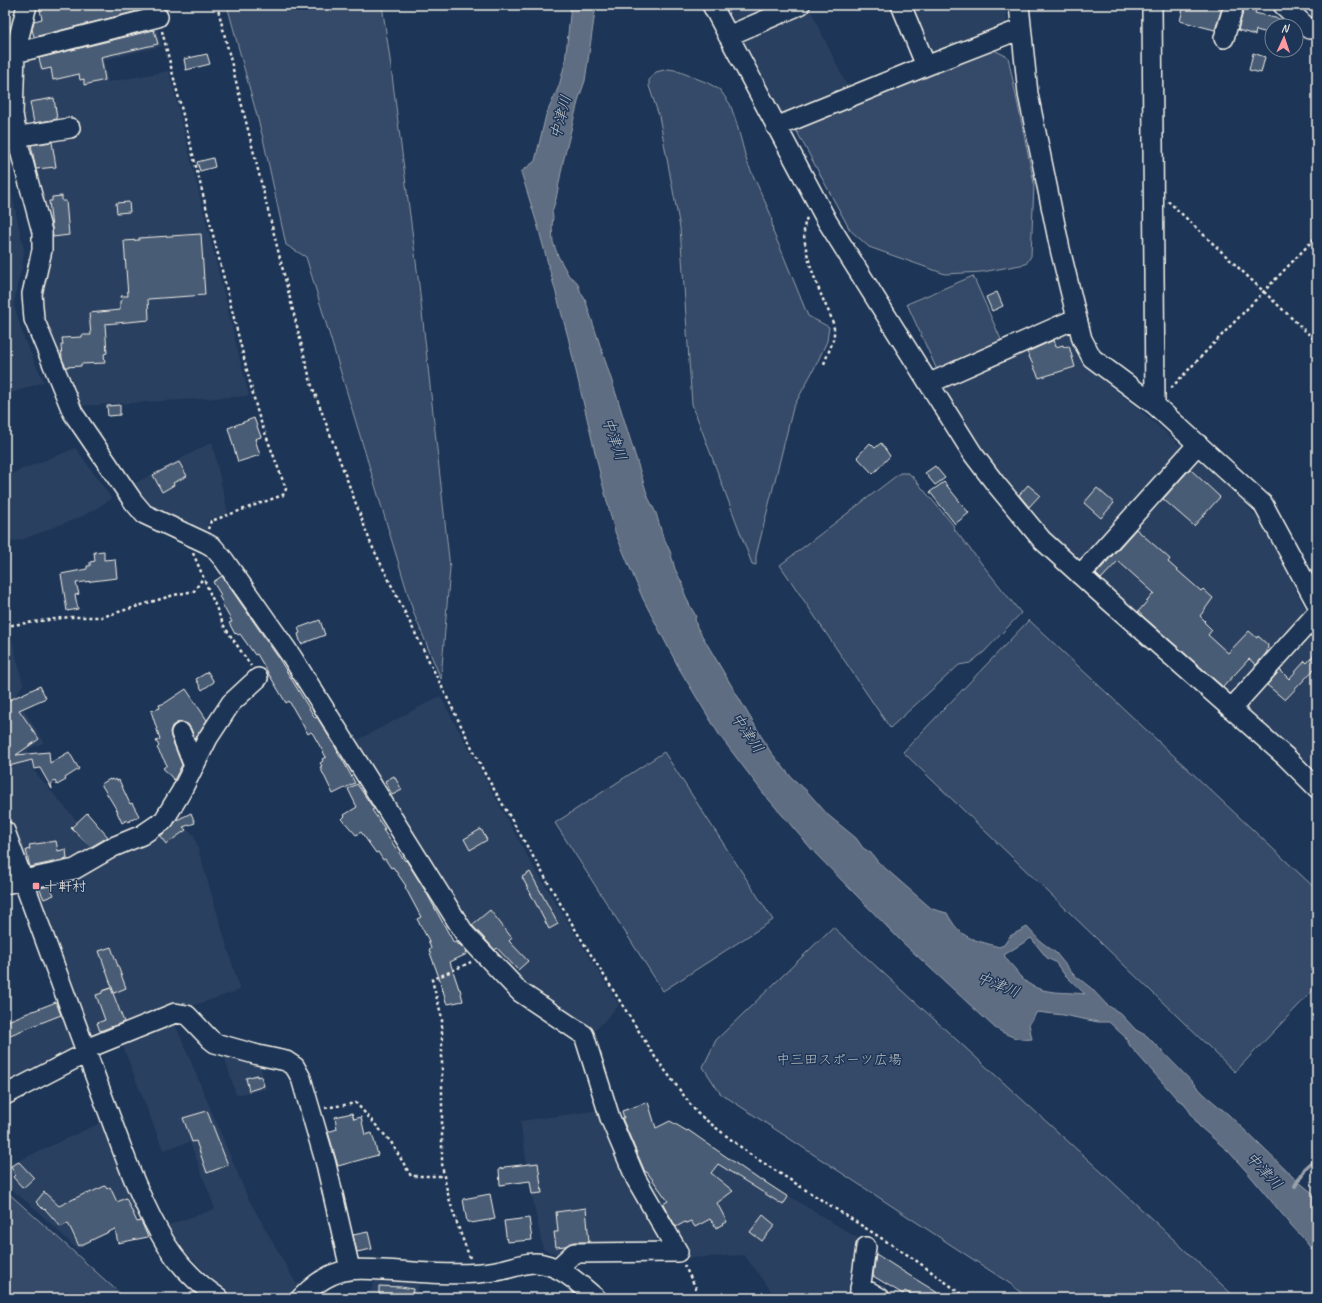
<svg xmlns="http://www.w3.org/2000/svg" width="1322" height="1303" font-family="Caveat,'Klee One',sans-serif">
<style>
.built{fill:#2a4060}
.green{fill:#354a67;stroke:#949ea8}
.water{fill:#5e6d82;stroke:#9aa2ab;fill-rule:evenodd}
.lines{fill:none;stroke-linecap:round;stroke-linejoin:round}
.stream{stroke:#9aa2ab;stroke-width:4}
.building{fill:#485b74;stroke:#f4f1e8}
.minor-casing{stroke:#f4f1e8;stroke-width:22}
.path{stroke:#f4f1e8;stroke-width:2.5;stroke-dasharray:3 3;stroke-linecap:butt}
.minor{stroke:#1d3557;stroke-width:19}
.poi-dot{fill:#ff9aa2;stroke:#1d3557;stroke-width:1.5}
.labels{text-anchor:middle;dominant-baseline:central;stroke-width:3;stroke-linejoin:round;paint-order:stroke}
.poi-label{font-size:14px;fill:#f4f1e8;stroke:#1d3557;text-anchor:start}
.park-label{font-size:14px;fill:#bbbfc1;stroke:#1d3557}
.water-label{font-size:15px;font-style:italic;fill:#c0c3c4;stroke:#1d3557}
</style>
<rect width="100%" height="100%" fill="#1d3557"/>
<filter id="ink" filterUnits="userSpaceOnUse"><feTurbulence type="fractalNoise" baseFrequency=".025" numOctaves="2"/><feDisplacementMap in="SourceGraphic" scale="8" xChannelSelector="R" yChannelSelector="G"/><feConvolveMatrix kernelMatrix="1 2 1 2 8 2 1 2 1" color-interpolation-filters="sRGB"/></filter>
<g filter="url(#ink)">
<!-- built -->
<path class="built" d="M718,5H794L730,28Z
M808,5L850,92L783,120L736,45L765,24Z
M904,5H1005L1008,29L932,59Z
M156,22L162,46L104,60L108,82L169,71L249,396L79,406L43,323L39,295L46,253L19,113L24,55Z
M5,162L24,250L22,268L18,281L14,305L24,339L44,382L5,395Z
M1069,328L1077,355L1084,365L1139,409L1186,451L1078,566L1019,508L939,387Z
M212,442L228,513L208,520L206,533L140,502L130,486Z
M76,448L112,499L83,516L21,540L5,543V476Z
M1199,457L1239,496L1261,522L1309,616L1234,701L1090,576Z
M1314,624L1317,629V748L1305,765L1242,711Z
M9,627L23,684L16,696L44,743L28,749L33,770L101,849L73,866L27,874L5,815V628Z
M440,696L530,861L619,1005L591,1035L501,960L472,932L354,742Z
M180,806L187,829L194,835L240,990L177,1011L89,1043L59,958L62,956L36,885L120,848L176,819Z
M57,1001L75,1053L5,1090V1020Z
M173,1019L248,1198L297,1285L288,1298H239L215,1282L181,1247L168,1225L215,1209L190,1142L163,1150L120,1039Z
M222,1048L259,1058L266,1089L236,1095Z
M600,1110L661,1231L651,1249L559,1255L543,1249L532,1196L520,1121Z
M671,1121L748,1171L866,1243L856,1298H775V1296L744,1255L689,1258L652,1200L625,1144Z
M102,1122L142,1217L77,1249L32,1206L5,1184V1167Z
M375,1281L409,1282L419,1284L415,1298H368Z"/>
<!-- green -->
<path class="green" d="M227,5H382L389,52L419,285L450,568L441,679L414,614L306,257L286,245L263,138Z
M990,48L1008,57L1034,183L1031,256L1026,264L982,272L945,274L869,247L850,230L796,130L797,124Z
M668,69L675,70L708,83L720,90L730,104L736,121L747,162L771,215L773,232L782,252L808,316L829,327L827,341L817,363L793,408L756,556V565L752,564L692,404L680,228L659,116L649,86V80L656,72Z
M973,276L1003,344L938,372L907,304Z
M900,473H908L912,476L953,525L954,529L1021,613L984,652L970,663L959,665L890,728L780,565Z
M1029,620L1317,890V986L1235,1072L903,752Z
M664,752L773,920L663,991L555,823Z
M833,927L1107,1177L1236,1298H1027L1012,1285L720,1093L703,1067L716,1040Z
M5,1190L125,1298H5Z"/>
<!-- water -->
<path class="water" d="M571,5H596L585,81L579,98L563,162L556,199L552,212L553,216L552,227L553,242L558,256L569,276L577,282L581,293L585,299L618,400L648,497L656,513L663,537L670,551L675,569L684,587V592L690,606L696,616L695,619L697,627L770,751L792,778L806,790L828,815L856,838L863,848L871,853L878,862L932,909L947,913C961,940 973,939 999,947L1004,945L1010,936L1027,927L1040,941L1056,953L1073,974L1091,988L1107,1005L1120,1013L1136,1030L1147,1036L1205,1095L1229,1115L1294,1178L1315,1195L1317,1199V1257L1304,1239L1292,1226L1247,1172L1228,1151L1199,1126L1184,1103L1178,1100L1130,1046L1126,1038L1109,1022H1098L1063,1015L1037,1012L1029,1024L1032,1039C1018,1041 1007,1035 995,1028L901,941L814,852L764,794L720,736L680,670L643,599L615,532L601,478L568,337L538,227L521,172L535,161L546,115L559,86L565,63ZM1031,938L1047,958L1055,962L1064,974L1085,994C1063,991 1038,996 1021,977C1018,975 1017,972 1016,970C1011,964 1007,961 1004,955Z"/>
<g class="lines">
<!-- stream -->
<path class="stream" d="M1295,1186L1305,1169L1317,1158"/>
</g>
<!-- building -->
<path class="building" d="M39,5H60L61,9L89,5H154V7L34,37L32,29L34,21L42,19Z
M1184,5H1223L1215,30L1180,21Z
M1245,5H1258L1255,13L1283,20L1290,26H1272V34L1256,30L1255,35L1238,30Z
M154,30L158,44L101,57L105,80L84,85V79L80,80L79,74L53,80L51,68L42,70L39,58Z
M1253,53L1265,57L1261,73L1249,70Z
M207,54L210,64L186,70L184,59Z
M54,98L57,119L34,123L30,102Z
M52,142L56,167L36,169L31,145Z
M213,158L215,167L200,171L197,162Z
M62,196V201H66L69,235L53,237L49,201H52V197Z
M129,202L130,212L117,213L116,203Z
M201,234L205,295L148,299L149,320L105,324L107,353L104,354L105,363L81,364V366L66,367L62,359L61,345H63L62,338L82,337V335H91L89,313L120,310V301H122L121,296H128L124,241L139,240V238Z
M997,292L1003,306L992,311L986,297Z
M1054,340L1056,347L1063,345L1064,347L1069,346L1075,367L1039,378L1027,352Z
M120,405V415L108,416L107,406Z
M254,418L261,437L255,439L260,455L238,462L228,428Z
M870,443L875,448L881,443L890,456L873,474L857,457Z
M179,462L187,476L173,483L174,485L162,492L153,475Z
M935,466L945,478L935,485L925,473Z
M1190,469L1220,497L1194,526L1163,499Z
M944,482L969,513L955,524L930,492Z
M1028,485L1040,495L1029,507L1019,495Z
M1097,488L1114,503L1101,518L1084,503Z
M1136,529L1170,559L1168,562L1201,591L1203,589L1213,598L1200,616L1205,621L1204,622L1212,630L1208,635L1228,653L1249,631L1257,638L1258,636L1268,645L1267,652L1256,665L1249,659L1223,687L1138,612L1154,593L1118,561L1101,579L1096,574Z
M104,551V560L115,559L117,578L76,583L79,594L75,595L78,609L67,611L61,574L87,569V566H90V562L95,561L94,552Z
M222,576L278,657L315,718L317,717L336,748L340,757H341L355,783L333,794L320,767L322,766L320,763L323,761L322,759L326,757L313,734L311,732L308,734L289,701L286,703L257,654L255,655L240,634L238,635L236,633L235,634L229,623L232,622L222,604L223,603L219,596L221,595L213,582Z
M320,620L325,635L301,644L298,634L300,633L298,628Z
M1317,651V666L1285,700L1267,685L1280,670L1289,679L1305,661L1307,663Z
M208,672L214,682L202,690L196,679Z
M40,686L46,698L19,710L39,739L16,755L49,752L50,763L69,752L79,769L65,778L66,780L57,785L55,781L51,784L52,789L40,768L34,769L32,760L5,767V702Z
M186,689L207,720L195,739L191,729L188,724L182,722L177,723L172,726L170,732L171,737L182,765L174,780L163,768L167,765L157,748L159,746L156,741L160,739L151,711L160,708L159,705L165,703Z
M394,776L402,790L392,795L385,781Z
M110,779V780L113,779L114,781L116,779L117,781L119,780L130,804L132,803L139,816L128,822L127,820L122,823L117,812H118L101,784Z
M357,784L374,809L372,810L385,829L383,830L405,861L406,860L426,892L454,943L457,941L458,945L459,944L466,951L467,954L450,962L459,989H460L463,1001L448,1004L447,1002H446L443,990L442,991L440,980L429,950L431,949L428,939L417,919L421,917L405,887L406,886L393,867L391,868L385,859L383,860L378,852L376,853L361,832L356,835L342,819L345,816L344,815L357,807L348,789Z
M87,813L108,837L91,847L71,828Z
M191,813L195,823L183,827L186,830L166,844L160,836L170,829L177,820Z
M481,829L487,840L470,850L464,839Z
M56,841L58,851L66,849L67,859L30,867L26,850L30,849L29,845Z
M530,872L558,924L549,929L522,877Z
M50,886L54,895L44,899L39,888Z
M490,910L512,938L509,941L528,961L518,970L497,948L495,950L472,925Z
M111,947L126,988L114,993L99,951Z
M111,988L124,1022L100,1031L97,1023L105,1020L96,995L102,993V991Z
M56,1002L61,1015L5,1037V1022Z
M257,1075V1077L261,1076L264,1086L249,1091L246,1078Z
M648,1102L656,1128L670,1121L687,1131L688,1130L761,1181L762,1180L788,1197L783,1205L718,1164L711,1173L733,1191L717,1203L727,1222L716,1228L713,1222H712L710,1219L695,1227L691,1221L686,1223L685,1222L676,1227L663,1204L668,1201L647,1172H645L622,1118H624L622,1111Z
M207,1111L228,1165L207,1173L196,1141L192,1142L183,1118Z
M352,1113L354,1119L361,1117L365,1135L372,1133L378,1155L338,1166L328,1132L337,1129L335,1117Z
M19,1162L34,1178L23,1188L13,1177L15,1175L11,1166Z
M538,1163L542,1193L532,1194L530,1181L500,1185L499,1169L504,1168V1167Z
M105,1186L107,1189L110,1187L117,1202L126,1198L137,1222L141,1221L148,1237L118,1243L115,1229L79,1246L68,1223L61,1227L45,1209L44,1210L36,1202L44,1192L59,1206L86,1193L87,1194Z
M490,1194L495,1219L471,1223V1222H467L463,1199Z
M586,1208L589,1242H574L565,1246L556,1247L554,1232H558L556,1212Z
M763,1215L775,1225L762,1241L750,1232Z
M529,1218L532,1240L507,1242L504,1221Z
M368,1232L372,1249L357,1252L353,1235Z
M876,1254L904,1272L946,1298H917L905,1291L903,1294L873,1276Z
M379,1286L401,1287L413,1289L412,1298H379Z"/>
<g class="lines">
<defs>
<path id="minor" d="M27,5L15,53L13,114L18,143L42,232V250L32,294L34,319L73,413L133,501L144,514L206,543L213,547L224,560L292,657L465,934L520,992L584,1035L610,1118L636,1179L678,1252L574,1253L558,1268
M712,5L827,221L973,454L995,483L1042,540L1098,591L1286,757L1317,788
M1019,5L1028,94L1060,249L1082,339L1092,358L1155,405L1263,504L1317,604
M1152,5L1155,405
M1283,5L1309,29
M728,36L800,5
M1224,38L1234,5
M15,53L158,17
M926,66L1021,29
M776,127L926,66L901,5
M17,135H27L70,128
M930,383L1077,318
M1080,575L1198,444
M1231,709L1317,613
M181,733L194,766
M5,831C39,921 71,1013 105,1103C123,1151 139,1200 166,1244C179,1265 198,1284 219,1298
M5,884L75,869L113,847L142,835L164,820L181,792L208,738L231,703L258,678
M5,1095L86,1053V1049L175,1013L187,1015L210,1039L215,1043L258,1055L286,1061L295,1067L301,1078L326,1164L350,1269
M860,1288L870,1292L880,1298
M301,1298C314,1284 330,1272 350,1270C360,1268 373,1270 383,1270C420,1272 460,1277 496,1271C512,1269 527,1260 543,1264C564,1268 580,1285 596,1298
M859,1298L866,1247"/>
</defs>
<!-- minor casing -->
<use href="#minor" class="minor-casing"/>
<!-- path -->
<path class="path" d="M217,5L311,383L371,544L484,772L578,934L655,1057L697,1113L751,1155L914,1259L967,1298
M162,31L258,414L286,489L283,495L214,520L211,521L208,529
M1168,201L1317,342
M807,218C797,235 815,280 822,297C826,307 833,318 834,329C835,341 828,352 824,364
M1171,388L1317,236
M193,553L224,626L251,666
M5,626L69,617H102L174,595L194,591L203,578
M325,1108L356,1103L391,1142L411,1176H443
M470,1258C458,1227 446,1196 442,1163V1018L432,980L471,962
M684,1265L696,1288L699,1298"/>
<!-- minor -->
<use href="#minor" class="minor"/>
</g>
</g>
<!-- markers -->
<rect class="poi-dot" x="32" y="882" width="8" height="8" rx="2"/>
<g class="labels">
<!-- poi labels -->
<g class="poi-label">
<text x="44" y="886">十軒村</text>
</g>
<!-- park labels -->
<g class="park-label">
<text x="839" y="1059">中三田スポーツ広場</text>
</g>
<!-- water labels -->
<g class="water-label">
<text transform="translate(561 117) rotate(-75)">中津川</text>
<text transform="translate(614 439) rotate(71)">中津川</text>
<text transform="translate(747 733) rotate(56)">中津川</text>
<text transform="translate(998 985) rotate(22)">中津川</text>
<text transform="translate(1264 1171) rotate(47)">中津川</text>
</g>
</g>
<!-- margin -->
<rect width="1322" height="1303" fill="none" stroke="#1d3557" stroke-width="20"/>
<rect x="10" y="10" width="1302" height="1283" fill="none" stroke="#f4f1e8" stroke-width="1.5" filter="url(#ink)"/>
<!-- north arrow -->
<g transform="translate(1284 38) rotate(3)"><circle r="19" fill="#1d3557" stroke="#738091"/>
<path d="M0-3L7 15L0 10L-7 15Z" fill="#ff9aa2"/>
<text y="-6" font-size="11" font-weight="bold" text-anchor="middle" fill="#f4f1e8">N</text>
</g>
</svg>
